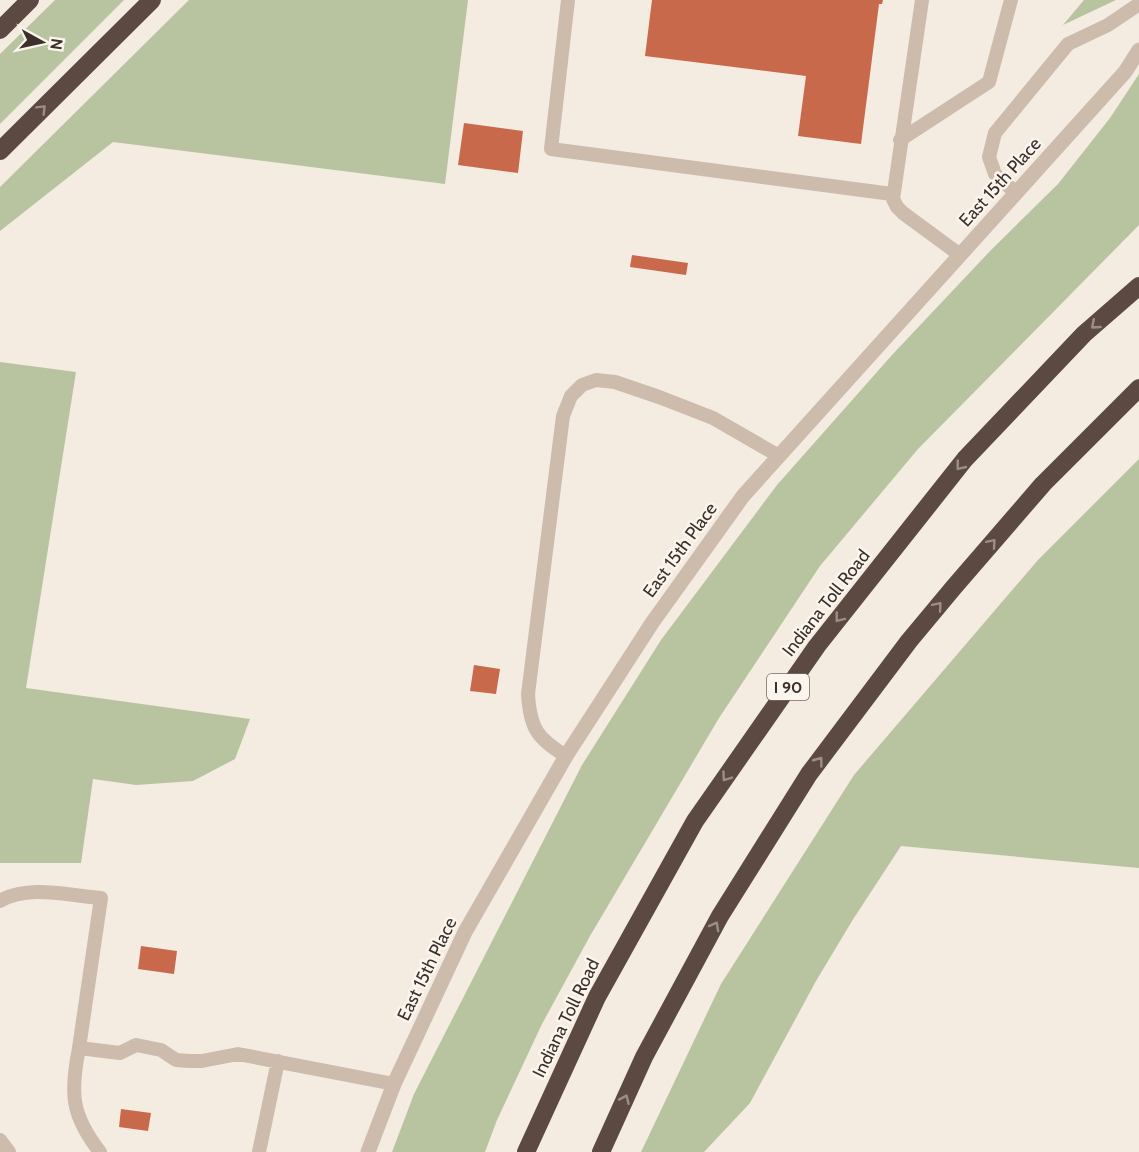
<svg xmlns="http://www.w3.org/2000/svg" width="1139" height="1152" font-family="Cabin,sans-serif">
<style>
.green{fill:#b8c4a0}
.building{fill:#c8694b}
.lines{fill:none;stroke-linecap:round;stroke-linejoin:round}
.service{stroke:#cdbbac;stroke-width:14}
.minor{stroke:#cdbbac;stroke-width:15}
.motorway{stroke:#5c4a42;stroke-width:18}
.oneway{stroke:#9c8e87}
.labels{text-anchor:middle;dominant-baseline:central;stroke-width:5;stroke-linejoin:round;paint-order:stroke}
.shield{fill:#fbf5ee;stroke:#756b66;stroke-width:1.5}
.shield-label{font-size:16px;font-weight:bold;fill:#3b302b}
.street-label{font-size:18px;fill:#3b302b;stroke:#fbf5ee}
</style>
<rect width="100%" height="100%" fill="#f4ebe1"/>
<!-- green -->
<path class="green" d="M55,0H124L0,124V54Z
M189,0H468L445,184L113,142L0,231V187Z
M1084,0H1116L1063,25Z
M1139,74V225L918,449L820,566L719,718L590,936L542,1024L497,1120L485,1152H392L414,1094L582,765L661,640L777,485L892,355L991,250L1058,184L1110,118Z
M0,362L76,372L26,688L250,719L235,759L193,781L136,785L93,779L81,863H0Z
M1139,459V868L901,846L852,921L816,981L750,1103L704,1152H641L721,984L854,775L1038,560Z"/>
<!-- building -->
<path class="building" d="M652,0H883L882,4H879L861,144L798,136L806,76L645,56Z
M464,123L523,131L518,173L458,165Z
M632,255L688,263L686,275L630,267Z
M474,665L500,669L496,694L470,691Z
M141,946L177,951L174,974L138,969Z
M121,1109L151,1113L148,1131L119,1127Z"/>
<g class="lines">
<!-- service -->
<path class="service" d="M568,0L551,149L892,194
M922,0L893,199L897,207L903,213L960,255
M900,140L989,82L1011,0
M1016,193L995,174L989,157L995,133L1068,44L1108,25L1139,4
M566,756C538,739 530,729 528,694L563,416L571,396L582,385L596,380L615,382L659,397L713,418L779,456
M0,901C29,884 69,896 101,898L79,1048
M0,1140L9,1152
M100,1152C71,1115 70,1093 79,1048L120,1053L136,1045L161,1050L176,1060L189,1061H202L238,1054L394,1084
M259,1152L278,1061"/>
<!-- minor -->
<path class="minor" d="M368,1152L394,1084L465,932L566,756L652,623L743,496L1125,72L1139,50"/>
<!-- motorway -->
<path class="motorway" d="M0,30L30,0
M0,151L152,0
M526,1152L597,997L695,821L817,646L965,459L1084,334L1139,286
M601,1152L644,1057L720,916L809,774L909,641L954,587L1043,484L1139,388"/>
</g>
<!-- one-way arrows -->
<defs><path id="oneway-chevron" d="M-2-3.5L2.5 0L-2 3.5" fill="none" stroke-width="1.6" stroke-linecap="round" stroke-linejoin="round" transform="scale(1.5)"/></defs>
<g class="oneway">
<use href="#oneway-chevron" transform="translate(42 109) rotate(-45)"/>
<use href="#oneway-chevron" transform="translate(1095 325) rotate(139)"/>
<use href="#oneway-chevron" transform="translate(960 466) rotate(129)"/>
<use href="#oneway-chevron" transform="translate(992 543) rotate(-49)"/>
<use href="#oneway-chevron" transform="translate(938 606) rotate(-50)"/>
<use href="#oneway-chevron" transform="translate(839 618) rotate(128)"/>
<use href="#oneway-chevron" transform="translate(819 761) rotate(-53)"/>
<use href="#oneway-chevron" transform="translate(726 777) rotate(125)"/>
<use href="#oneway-chevron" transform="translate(715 926) rotate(-61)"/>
<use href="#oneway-chevron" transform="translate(625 1099) rotate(-66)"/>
</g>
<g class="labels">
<!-- shield labels -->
<rect class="shield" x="767" y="674" width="42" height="26" rx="4.5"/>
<g class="shield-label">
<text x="788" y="687">I 90</text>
</g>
<!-- street labels -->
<g class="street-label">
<text transform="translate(1000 182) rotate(-48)">East 15th Place</text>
<text transform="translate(680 550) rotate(-54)">East 15th Place</text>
<text transform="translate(826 603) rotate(-52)">Indiana Toll Road</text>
<text transform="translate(427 969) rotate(-64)">East 15th Place</text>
<text transform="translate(566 1018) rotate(-64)">Indiana Toll Road</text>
</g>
</g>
<!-- north arrow -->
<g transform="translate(42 42) rotate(98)" stroke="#fbf5ee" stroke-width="4.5" paint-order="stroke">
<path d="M0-4.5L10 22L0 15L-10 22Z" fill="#3b302b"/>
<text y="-9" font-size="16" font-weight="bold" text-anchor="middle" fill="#3b302b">N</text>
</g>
</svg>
